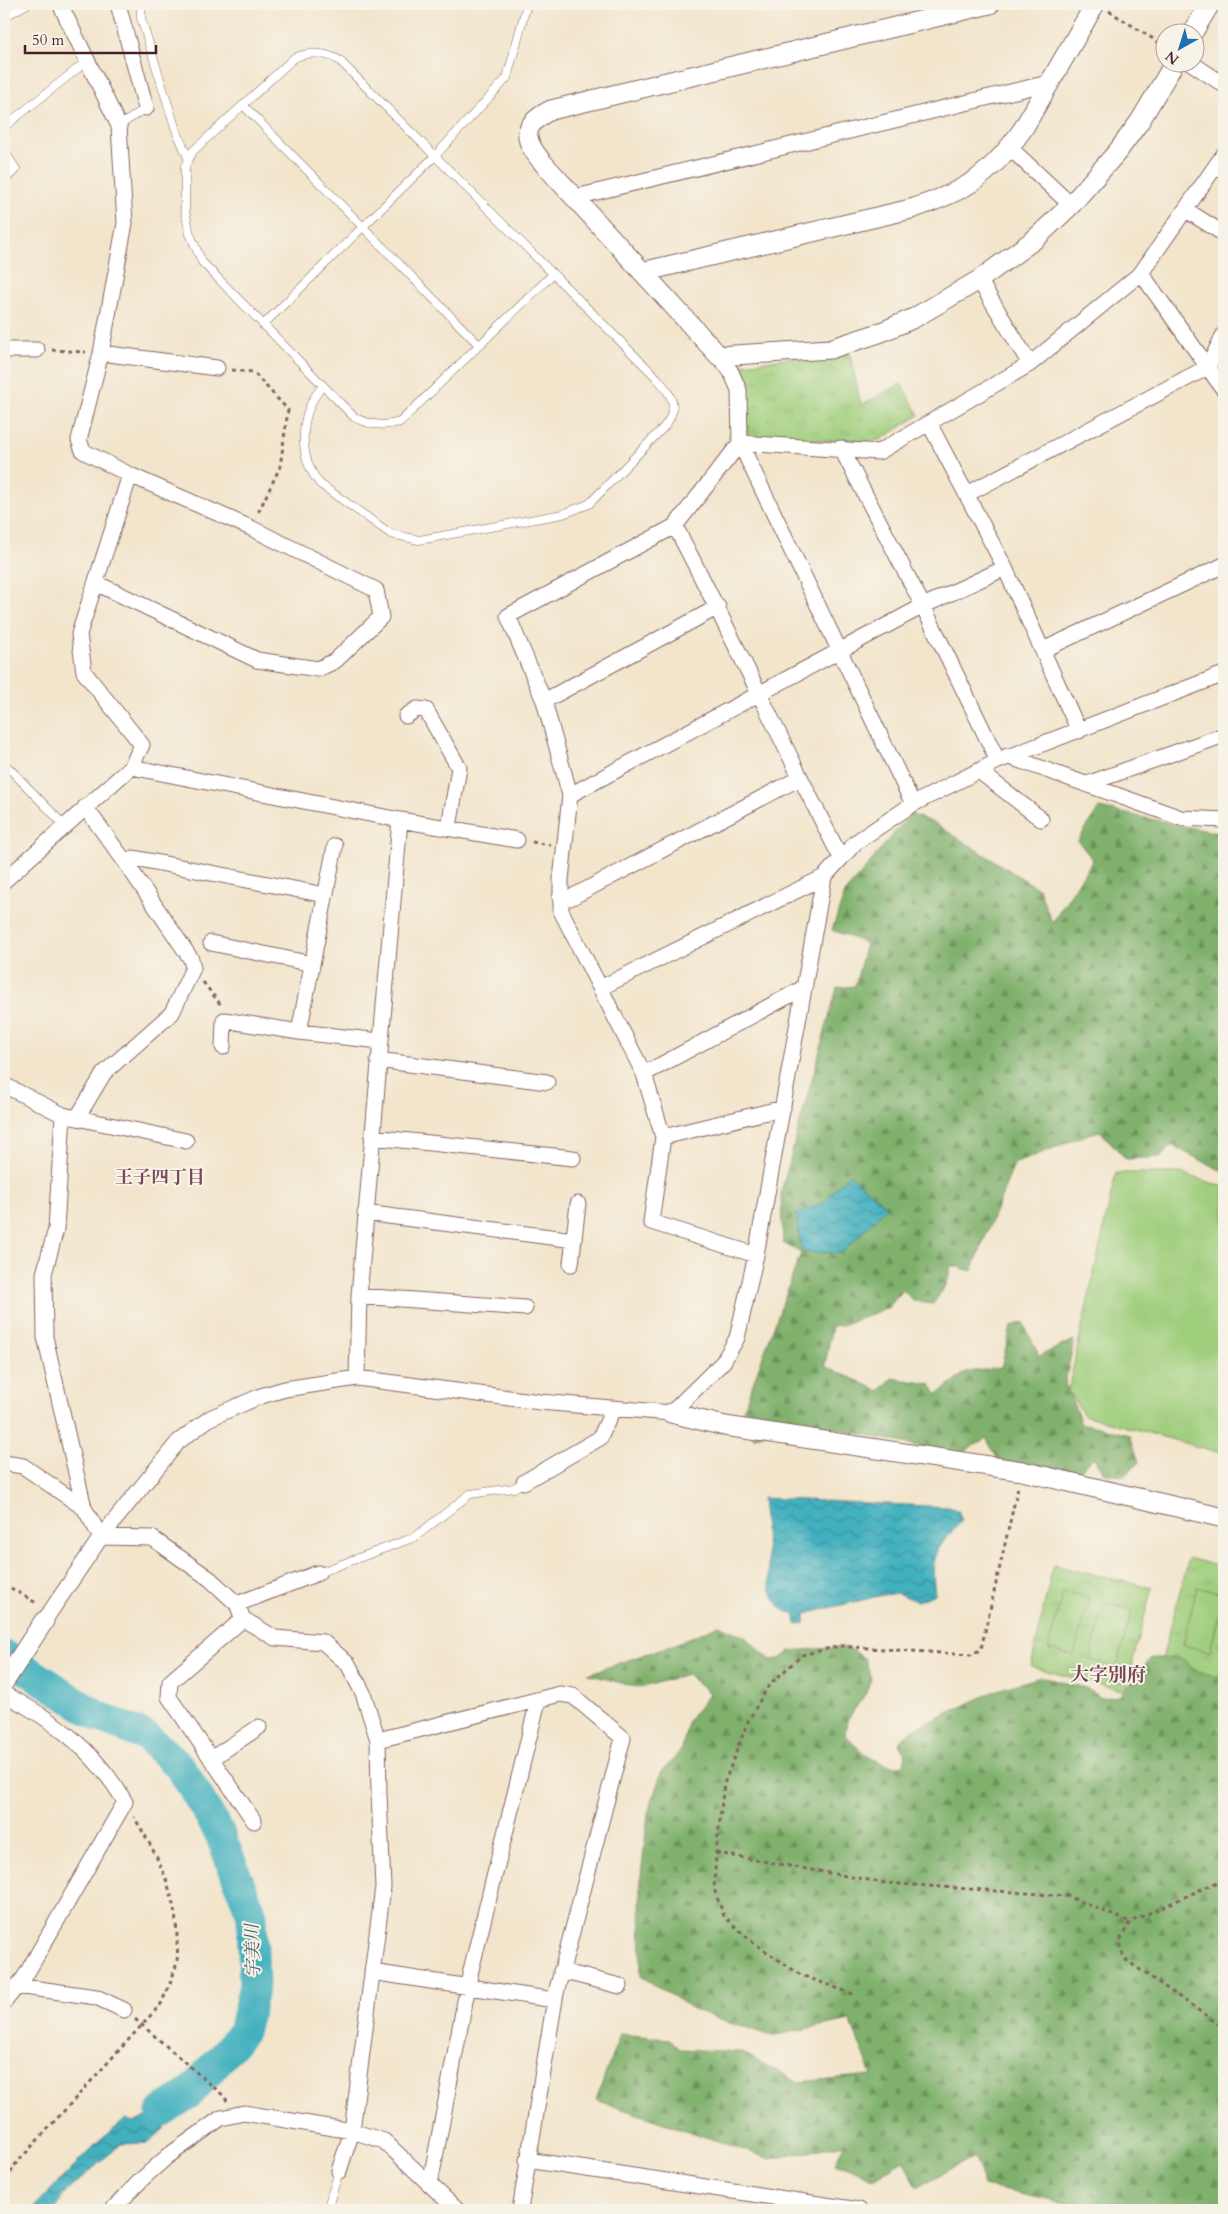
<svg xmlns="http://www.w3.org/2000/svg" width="1228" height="2214" font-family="Cardo,'Noto Serif JP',serif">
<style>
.forest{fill:url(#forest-firs);stroke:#64684c}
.park{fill:url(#park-tufts);stroke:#747654}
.garden{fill:#9fce7c;stroke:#747654}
.water{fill:url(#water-waves);stroke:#466875}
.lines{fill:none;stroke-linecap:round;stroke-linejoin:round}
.river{stroke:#43b1bf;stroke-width:31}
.service-casing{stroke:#856463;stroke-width:9}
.minor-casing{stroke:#856463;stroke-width:17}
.tertiary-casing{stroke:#856463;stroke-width:21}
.path{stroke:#856463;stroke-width:3;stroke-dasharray:4 4;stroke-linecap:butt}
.service{stroke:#fff;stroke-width:8}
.minor{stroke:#fff;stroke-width:15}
.tertiary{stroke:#fff;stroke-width:19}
.labels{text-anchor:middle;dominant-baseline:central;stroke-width:4;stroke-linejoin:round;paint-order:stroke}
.neighbourhood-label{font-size:18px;font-weight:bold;fill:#784858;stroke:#f7f3e8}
.water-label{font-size:18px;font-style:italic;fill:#475966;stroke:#f7f3e8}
.quarter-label{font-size:19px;font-weight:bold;fill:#784858;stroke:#f7f3e8}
</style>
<defs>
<pattern id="forest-firs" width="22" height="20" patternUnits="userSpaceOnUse" patternTransform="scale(1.25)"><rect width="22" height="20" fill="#7fb16c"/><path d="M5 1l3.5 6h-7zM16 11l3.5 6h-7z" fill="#6a8f59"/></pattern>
<pattern id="park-tufts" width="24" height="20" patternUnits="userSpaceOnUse" patternTransform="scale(1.25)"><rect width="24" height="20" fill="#9fce7c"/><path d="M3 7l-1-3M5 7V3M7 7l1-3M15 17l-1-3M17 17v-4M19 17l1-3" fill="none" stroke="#8ab06b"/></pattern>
<pattern id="water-waves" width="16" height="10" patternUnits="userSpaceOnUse" patternTransform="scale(1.25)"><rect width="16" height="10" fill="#43b1bf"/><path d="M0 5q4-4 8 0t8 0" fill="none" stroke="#3a8f9b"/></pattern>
</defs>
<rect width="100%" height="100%" fill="#f7f3e8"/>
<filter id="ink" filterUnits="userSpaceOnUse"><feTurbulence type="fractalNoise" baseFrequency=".02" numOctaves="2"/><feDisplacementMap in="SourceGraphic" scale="10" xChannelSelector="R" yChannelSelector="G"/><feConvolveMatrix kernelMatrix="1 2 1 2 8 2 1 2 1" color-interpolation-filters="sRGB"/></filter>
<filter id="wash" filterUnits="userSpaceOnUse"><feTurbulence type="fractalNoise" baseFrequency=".0096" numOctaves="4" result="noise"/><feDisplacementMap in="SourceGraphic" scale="20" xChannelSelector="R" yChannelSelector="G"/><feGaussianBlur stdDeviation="1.12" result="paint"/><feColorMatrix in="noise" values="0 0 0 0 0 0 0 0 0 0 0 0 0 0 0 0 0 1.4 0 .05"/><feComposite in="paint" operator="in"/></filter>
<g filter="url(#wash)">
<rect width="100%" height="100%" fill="#f2e5cc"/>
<!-- forest -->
<path class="forest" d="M1099,808L1208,831L1224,832V1172L1171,1145L1161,1157L1126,1159L1100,1131L1088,1134L1014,1164L972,1271L951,1265L947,1283L933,1304L913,1301L903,1290L888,1308L842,1325L832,1326L825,1366L880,1391L892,1378L930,1384L938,1394L966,1372L1001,1368L1011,1327L1023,1322L1039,1356L1074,1340L1065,1383L1081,1423L1130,1435L1139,1462L1124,1476L1105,1474L1093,1457L1080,1471L999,1461L986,1438L960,1455L825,1426L781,1424L754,1438L742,1413L801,1253L783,1243L781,1192L837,988L855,986L866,943L832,930L845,893L910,814L934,823L1039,889L1052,923L1093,860L1078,841Z
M719,1625L745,1637L771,1660L780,1659L790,1651L842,1647L853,1650L865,1659L871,1679L866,1693L847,1720L845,1733C856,1750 883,1771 904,1765L906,1755L899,1745L900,1741L912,1730L997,1690L1041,1677L1086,1688L1101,1698L1120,1696L1151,1658H1187L1224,1666V2210H1094L984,2186L974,2157L917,2187L903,2160L874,2178L835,2163L844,2144L771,2159L596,2100L620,2034L670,2039L680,2049L741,2052L798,2082L872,2075L850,2020L771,2036L694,2010L641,1976L640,1885L648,1814L661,1773L682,1749L688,1721L710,1693L687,1674L640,1688L588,1674L680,1642Z"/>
<!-- park -->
<path class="park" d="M849,350L861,405L901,384L919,415L880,440L865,442L745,437L748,389L736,365Z
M1189,1558L1224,1568V1675L1218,1677L1192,1669C1185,1655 1175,1658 1162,1659Z
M1053,1565L1152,1588L1125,1691L1031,1667Z"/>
<!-- garden -->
<path class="garden" d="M1116,1173H1181L1224,1187V1454L1084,1415L1068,1391Z
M1197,1587L1224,1594L1210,1652L1183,1645Z
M1063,1592L1089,1598L1074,1656L1048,1649Z
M1105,1603L1132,1610L1117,1667L1090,1660Z"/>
<!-- water -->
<path class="water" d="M849,1174L887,1207L842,1253L802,1252L796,1215L825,1201Z
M762,1498L949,1507L958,1510L962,1521C936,1548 930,1556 935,1594L917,1601L897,1593L883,1595L805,1614V1623L796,1624L794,1613C780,1613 773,1598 770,1587Z
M191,2082L202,2092L149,2143L121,2144L67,2191L53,2210H36L34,2207L96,2144L126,2119L134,2123L151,2114Z"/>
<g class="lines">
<!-- river -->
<path class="river" d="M4,1655L98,1716L147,1737L181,1768L219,1832L252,1915L254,1986L243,2032L190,2093L161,2112"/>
</g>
</g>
<g filter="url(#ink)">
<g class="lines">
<defs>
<path id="service" d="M141,4V18L175,127L188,158
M4,17L27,4
M243,105L479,345
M119,126L146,108
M4,127L87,61
M4,151L16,169L4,181
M4,285V286
M263,325L435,156L507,78L527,4
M323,386C299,412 297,456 320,484L391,534L419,540L563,514L589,504L664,427C680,407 672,395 657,378L339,60C324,52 310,51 294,58L193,151L185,166V211L190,234L202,262L354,417C369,425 384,427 400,422L553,274
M4,763L64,825
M318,1573L415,1537L470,1494L514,1488L524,1482
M327,2210L339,2171"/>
<path id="minor" d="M60,4L119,126L125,223L101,353L79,440L83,451L130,475L251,528L376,590L381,617L335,661L318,669L257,660L96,583
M118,4L146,108
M1190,62L1224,85
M1010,148L1071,205
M576,197L1048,83
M1186,210L1224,234
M1141,273L1224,390
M979,280L1030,364
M4,350H37
M101,353L217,368
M719,356L731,372L739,390L740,443L913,804
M929,423L1005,568L1079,731
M740,443L675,526L508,616L544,701L570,795L561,880V911L644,1074L663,1137L651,1222L756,1255
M740,443L879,452L1030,364L1141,273L1224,154
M841,448L923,606L998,761
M967,494L1208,367L1224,334
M675,526C733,636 784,748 841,858
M1043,650L1224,565
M544,701L718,607
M406,716L417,709L426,710L459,768L449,827
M1007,756L1181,818L1224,820
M131,767L400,820L359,1296L357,1378
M979,771L1041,819
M1087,784L1224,735
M570,795L923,606L1005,568
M400,820L517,840
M126,863L134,858L325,895
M4,881L131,767L142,745L84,672L79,634L130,475
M560,897L570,898L800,778
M211,943L312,964
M600,988L824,877L856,842L913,804L998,761L1224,674
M299,1032L335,846
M223,1047L224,1020L299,1032L380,1041
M378,1060L547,1082
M644,1074L805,987
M4,1085L63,1115L186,1141
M63,1115L56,1229L44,1274L45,1337L84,1508L101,1537L152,1538L210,1579L237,1604L243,1619L275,1638L323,1642L348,1664L363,1693L378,1740L379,1794L383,1887L352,2131L339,2171
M77,1118L104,1073L172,1013L193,968L191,959L126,863L85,807
M372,1137L573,1158
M663,1137L783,1108
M365,1213L574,1240
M571,1264L578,1204
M359,1296L525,1308
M4,1463L23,1466L84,1508
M524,1482L600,1438L613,1409
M237,1604L318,1573
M243,1619L170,1682L169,1697L254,1821
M44,1621L101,1537L178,1442L210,1418L261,1396L285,1389L357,1378L540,1402L671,1413L723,1362L737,1338L756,1255L824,877
M4,1694C55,1720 96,1752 125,1802L24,1978L4,2002
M378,1740L560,1694L573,1696L623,1738L556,1993L520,2210
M211,1759L259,1727
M561,1971L620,1986
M372,1972L554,2000
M17,1986L96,1997L124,2010
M527,2160L859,2210
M430,2184L471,1970L538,1701
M112,2210L142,2179L168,2156L221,2118L244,2113L352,2131L384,2141L457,2210"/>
<path id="tertiary" d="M990,4L551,110C521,125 522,138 543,163L719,356L830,349L879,333L914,318L979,280L1035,239L1071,205L1118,151L1140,121L1175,62
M1193,32L1210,4
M642,272L911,209C966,191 989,177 1023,129L1095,4
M671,1413L725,1426L1022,1471L1224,1518
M4,1682L44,1621"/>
</defs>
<!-- service casing -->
<use href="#service" class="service-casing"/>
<!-- minor casing -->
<use href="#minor" class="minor-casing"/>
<!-- tertiary casing -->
<use href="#tertiary" class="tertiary-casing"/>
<!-- path -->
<path class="path" d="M1109,11L1166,47
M52,350L86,352
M232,370L253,372L288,410L280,467L257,515
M532,842L551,845
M203,982L221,1005
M4,1584L38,1604
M716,1853L886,1883L1067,1896L1130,1922
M1224,1879L1130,1922L1121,1938L1120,1949L1126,1960L1224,2028
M853,1994L801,1975L751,1941L724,1916L714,1889L716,1853L724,1784L748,1721L769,1685L802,1655L839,1646L971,1655L981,1649L1018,1487
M135,2019L225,2097L227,2101
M4,2187L14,2166L161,2004C167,1990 174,1976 177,1961C178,1953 177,1945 177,1938C176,1891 158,1856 134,1817"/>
<!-- service -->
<use href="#service" class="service"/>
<!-- minor -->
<use href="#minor" class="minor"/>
<!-- tertiary -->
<use href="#tertiary" class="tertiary"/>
</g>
</g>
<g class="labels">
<!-- neighbourhood labels -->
<g class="neighbourhood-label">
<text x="160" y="1177">王子四丁目</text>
</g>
<!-- water labels -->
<g class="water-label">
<text transform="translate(253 1951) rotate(-92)">宇美川</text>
</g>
<!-- quarter labels -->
<g class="quarter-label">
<text x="1108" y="1675">大字別府</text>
</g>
</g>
<!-- margin -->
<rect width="1228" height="2214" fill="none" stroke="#f7f3e8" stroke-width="20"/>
<!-- north arrow -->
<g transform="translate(1180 48) rotate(219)"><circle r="24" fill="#f7f3e8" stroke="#b29e9c"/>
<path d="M0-4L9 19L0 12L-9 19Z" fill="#1f6fb2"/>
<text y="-8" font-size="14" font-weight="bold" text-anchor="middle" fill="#4a1f2b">N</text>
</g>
<!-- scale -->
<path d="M25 45v8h131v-8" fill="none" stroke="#4a1f2b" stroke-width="2.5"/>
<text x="32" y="45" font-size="15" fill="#4a1f2b" stroke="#f7f3e8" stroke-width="4" paint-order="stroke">50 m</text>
</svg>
